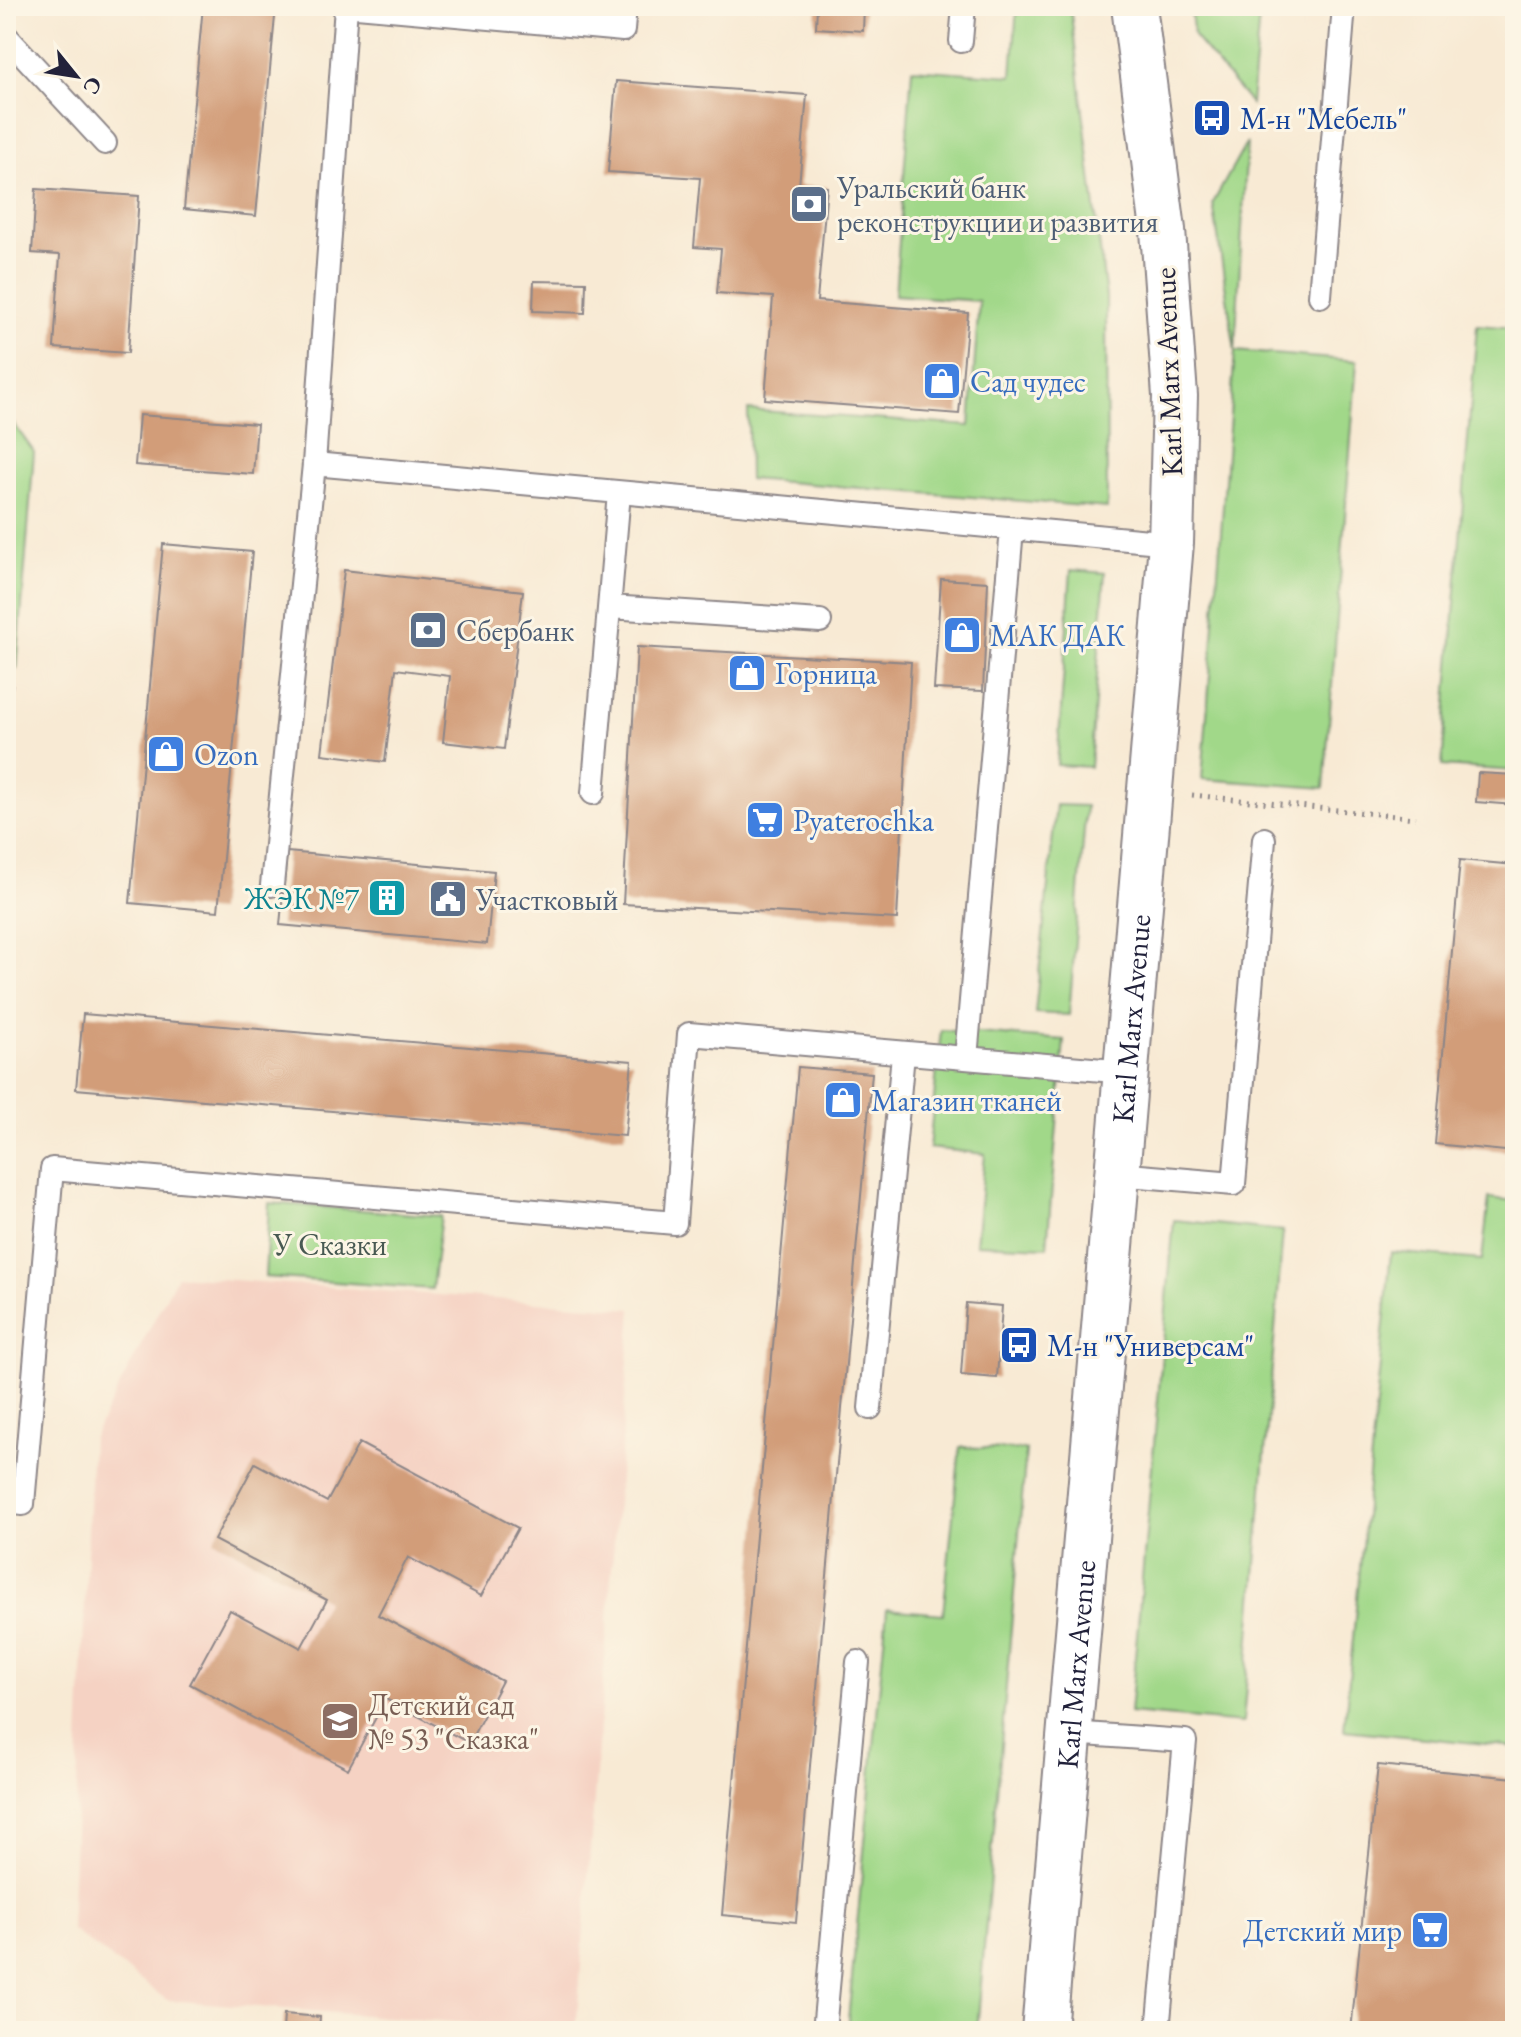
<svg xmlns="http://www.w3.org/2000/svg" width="1521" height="2037" font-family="'EB Garamond',serif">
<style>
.built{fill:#f5d2c3}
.green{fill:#a1d889;stroke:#627d62;stroke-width:2}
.building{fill:#d29d79}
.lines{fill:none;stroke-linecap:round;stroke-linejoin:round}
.service-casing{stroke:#8d8688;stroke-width:26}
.tertiary-casing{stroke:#8d8688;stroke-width:48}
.path{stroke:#8d8688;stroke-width:5;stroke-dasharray:2 6;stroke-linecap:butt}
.service{stroke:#fff;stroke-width:22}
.tertiary{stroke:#fff;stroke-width:44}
.labels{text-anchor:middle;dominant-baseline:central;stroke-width:6;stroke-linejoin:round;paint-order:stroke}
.transit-label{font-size:30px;fill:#164399;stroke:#fcf5e5;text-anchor:start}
.service-label{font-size:30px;fill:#4e5e75;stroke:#fcf5e5;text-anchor:start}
.street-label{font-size:30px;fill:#22223b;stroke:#fcf5e5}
.shop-label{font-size:30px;fill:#366cbe;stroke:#fcf5e5;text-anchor:start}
.culture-label{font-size:30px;fill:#0d838f;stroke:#fcf5e5;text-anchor:end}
.park-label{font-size:30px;fill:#485952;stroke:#fcf5e5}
.education-label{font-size:30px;fill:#785e54;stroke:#fcf5e5;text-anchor:start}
</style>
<rect width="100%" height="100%" fill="#fcf5e5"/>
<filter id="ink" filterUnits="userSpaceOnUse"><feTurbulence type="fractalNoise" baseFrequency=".0125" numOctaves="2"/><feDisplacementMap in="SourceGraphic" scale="16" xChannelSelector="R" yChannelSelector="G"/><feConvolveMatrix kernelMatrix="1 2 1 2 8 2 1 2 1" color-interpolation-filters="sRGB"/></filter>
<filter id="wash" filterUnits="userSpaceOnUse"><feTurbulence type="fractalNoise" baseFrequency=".006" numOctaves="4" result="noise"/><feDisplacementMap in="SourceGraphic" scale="32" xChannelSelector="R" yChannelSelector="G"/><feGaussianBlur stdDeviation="1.8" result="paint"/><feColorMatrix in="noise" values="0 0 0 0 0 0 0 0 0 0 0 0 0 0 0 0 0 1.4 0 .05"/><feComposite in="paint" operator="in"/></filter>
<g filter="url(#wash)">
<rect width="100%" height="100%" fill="#f8ead4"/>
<!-- built -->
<path class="built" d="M177,1276L632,1309L576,2031L167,2000L71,1929L92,1439Z"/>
<!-- green -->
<path class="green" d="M1017,6H1070L1106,297L1107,508L749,479L748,410L970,426L979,301L895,295L912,69L1012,76Z
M1190,6H1260L1251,104L1194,36Z
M1247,142L1235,351L1357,361L1324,788L1202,779L1235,351L1213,203Z
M1477,325L1515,328V771L1442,766Z
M6,413L34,452L17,669L6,668Z
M1071,570L1105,573L1090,767L1057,765Z
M1056,805L1086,806L1069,1015L1035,1013Z
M941,1030L1064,1040L1047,1247L976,1244L985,1154L929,1148Z
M1489,1198L1515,1201V1747L1344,1730L1391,1252L1482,1260Z
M269,1203L441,1216L432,1289L265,1277Z
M1174,1220L1283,1231L1243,1723L1130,1713Z
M960,1447L1026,1450L977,2031H847L887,1609L943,1614Z"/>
<g id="blocks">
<!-- building -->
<path class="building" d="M203,6H276L256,216L184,209Z
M817,6H864L863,31L816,28Z
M616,81L807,95L799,186L827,187L817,301L968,313L959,414L765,399L773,297L717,293L721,249L694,247L700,178L608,172Z
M36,189L139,196L128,353L54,348L60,255L32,253Z
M534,281L586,282L585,313L533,311Z
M139,415L257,424L253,474L135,465Z
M163,544L252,552L218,911L130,903Z
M344,570L523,591L504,749L443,742L450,676L396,669L385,762L322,754Z
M941,579L988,582L983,691L934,689Z
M637,647L911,662L897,919L623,904Z
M6,677L13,678L8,735H6Z
M1478,773L1515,775V805L1476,802Z
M287,852L494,871L487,944L280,925Z
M1460,860L1515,865V1152L1435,1144Z
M83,1014L632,1061L625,1136L76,1089Z
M798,1067L872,1073L796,1922L722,1915Z
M966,1303L1002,1306L997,1378L961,1375Z
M359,1443L518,1528L481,1596L408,1557L378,1615L502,1681L469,1743L386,1699L348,1769L190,1684L230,1610L301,1648L327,1600L214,1540L255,1463L327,1502Z
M1378,1765L1515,1778V2031H1351Z
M284,2014L320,2017L319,2031H283Z"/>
</g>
</g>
<g filter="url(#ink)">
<use href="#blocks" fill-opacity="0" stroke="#8d8688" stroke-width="2"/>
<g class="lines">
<defs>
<path id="service" d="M357,6L623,30L625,6
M6,36L105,143
M961,41L964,6
M1320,296L1344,6
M314,464L1171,543
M610,607L820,621
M593,793L619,493
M272,885L314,464L346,6
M966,1058L1012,529
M1117,1174L1234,1184L1264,839
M870,1408L903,1054
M6,1502L23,1504L52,1169L675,1223L689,1034L1126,1072
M1070,1733L1185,1741L1158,2031
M824,2031L858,1662"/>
<g id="tertiary">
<path id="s1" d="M1044,2031L1171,543L1175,396L1163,230L1134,6"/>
</g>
</defs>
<!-- service casing -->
<use href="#service" class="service-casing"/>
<!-- tertiary casing -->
<use href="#tertiary" class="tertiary-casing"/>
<!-- path -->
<path class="path" d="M1192,795L1415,818"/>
<!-- service -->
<use href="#service" class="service"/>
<!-- tertiary -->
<use href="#tertiary" class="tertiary"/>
</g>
</g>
<!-- icons -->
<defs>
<symbol id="bus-square" viewBox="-11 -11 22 22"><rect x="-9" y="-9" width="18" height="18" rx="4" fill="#1a4fb4" stroke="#fcf5e5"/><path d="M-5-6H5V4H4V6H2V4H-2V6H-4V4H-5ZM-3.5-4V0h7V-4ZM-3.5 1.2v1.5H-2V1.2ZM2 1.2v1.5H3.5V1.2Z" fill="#fff"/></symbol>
<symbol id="bank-square" viewBox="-11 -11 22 22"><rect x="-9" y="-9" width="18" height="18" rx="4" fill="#5c6f8a" stroke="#fcf5e5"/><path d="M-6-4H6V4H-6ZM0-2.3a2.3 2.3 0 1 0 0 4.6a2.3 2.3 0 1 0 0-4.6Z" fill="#fff"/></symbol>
<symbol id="shop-square" viewBox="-11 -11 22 22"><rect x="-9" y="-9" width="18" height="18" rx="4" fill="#3f7fe0" stroke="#fcf5e5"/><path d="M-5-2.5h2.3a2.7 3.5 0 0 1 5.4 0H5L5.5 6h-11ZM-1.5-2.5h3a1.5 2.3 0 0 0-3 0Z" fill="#fff"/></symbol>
<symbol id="supermarket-square" viewBox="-11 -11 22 22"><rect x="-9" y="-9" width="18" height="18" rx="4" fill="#3f7fe0" stroke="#fcf5e5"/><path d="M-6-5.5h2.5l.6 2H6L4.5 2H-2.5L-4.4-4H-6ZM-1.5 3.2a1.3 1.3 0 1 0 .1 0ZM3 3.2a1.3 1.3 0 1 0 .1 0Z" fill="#fff"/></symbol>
<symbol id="building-square" viewBox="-11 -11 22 22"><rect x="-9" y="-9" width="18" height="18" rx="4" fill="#0f9aa8" stroke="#fcf5e5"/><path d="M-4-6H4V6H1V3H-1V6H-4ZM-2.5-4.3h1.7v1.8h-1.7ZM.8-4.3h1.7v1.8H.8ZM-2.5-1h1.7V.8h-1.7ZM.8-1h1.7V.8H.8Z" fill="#fff"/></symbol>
<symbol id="civic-square" viewBox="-11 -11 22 22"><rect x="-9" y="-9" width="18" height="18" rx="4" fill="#5c6f8a" stroke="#fcf5e5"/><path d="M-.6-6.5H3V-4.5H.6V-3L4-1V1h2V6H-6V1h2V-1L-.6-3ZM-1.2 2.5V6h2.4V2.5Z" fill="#fff"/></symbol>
<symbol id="school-square" viewBox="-11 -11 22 22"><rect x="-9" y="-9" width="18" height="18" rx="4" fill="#8d6e63" stroke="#fcf5e5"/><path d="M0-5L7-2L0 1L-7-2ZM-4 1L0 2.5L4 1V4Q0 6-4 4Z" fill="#fff"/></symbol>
</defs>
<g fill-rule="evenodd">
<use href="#bus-square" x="1190" y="96" width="44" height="44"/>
<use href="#bank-square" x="787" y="182" width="44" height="44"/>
<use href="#shop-square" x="920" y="359" width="44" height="44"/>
<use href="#bank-square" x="406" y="608" width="44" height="44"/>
<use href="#shop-square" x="940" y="613" width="44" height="44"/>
<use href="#shop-square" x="725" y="651" width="44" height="44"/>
<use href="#shop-square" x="144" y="732" width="44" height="44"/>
<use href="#supermarket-square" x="743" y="798" width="44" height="44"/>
<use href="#building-square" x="365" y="876" width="44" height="44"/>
<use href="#civic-square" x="426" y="877" width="44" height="44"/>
<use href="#shop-square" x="821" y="1078" width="44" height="44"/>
<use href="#bus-square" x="997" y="1323" width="44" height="44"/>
<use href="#school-square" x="318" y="1699" width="44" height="44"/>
<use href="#supermarket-square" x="1408" y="1908" width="44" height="44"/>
</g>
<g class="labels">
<!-- transit labels -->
<g class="transit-label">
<text x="1240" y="118">М-н "Мебель"</text>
<text x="1047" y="1345">М-н "Универсам"</text>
</g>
<!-- service labels -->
<g class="service-label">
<text x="837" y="187">Уральский банк<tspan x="837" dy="34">реконструкции и развития</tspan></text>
<text x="456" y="630">Сбербанк</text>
<text x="476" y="899">Участковый</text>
</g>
<!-- street labels -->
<g class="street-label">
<text transform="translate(1168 372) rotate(-92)">Karl Marx Avenue</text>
<text stroke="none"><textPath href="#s1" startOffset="1016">Karl Marx Avenue</textPath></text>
<text stroke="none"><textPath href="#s1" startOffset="368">Karl Marx Avenue</textPath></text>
</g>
<!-- shop labels -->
<g class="shop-label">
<text x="970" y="381">Сад чудес</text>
<text x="990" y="635">МАК ДАК</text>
<text x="775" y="673">Горница</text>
<text x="194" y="754">Ozon</text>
<text x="793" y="820">Pyaterochka</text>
<text x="871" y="1100">Магазин тканей</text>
<text x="1402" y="1930" text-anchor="end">Детский мир</text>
</g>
<!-- culture labels -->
<g class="culture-label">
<text x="359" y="898">ЖЭК №7</text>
</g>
<!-- park labels -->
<g class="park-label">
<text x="330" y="1244">У Сказки</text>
</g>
<!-- education labels -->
<g class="education-label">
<text x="368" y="1704">Детский сад<tspan x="368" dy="34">№ 53 "Сказка"</tspan></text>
</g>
</g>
<!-- margin -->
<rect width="1521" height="2037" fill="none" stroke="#fcf5e5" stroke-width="32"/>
<!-- north arrow -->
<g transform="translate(76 76) rotate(120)" stroke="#fcf5e5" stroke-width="6" paint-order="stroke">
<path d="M0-6L14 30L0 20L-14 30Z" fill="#22223b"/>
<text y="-12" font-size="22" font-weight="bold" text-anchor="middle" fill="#22223b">С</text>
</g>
</svg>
